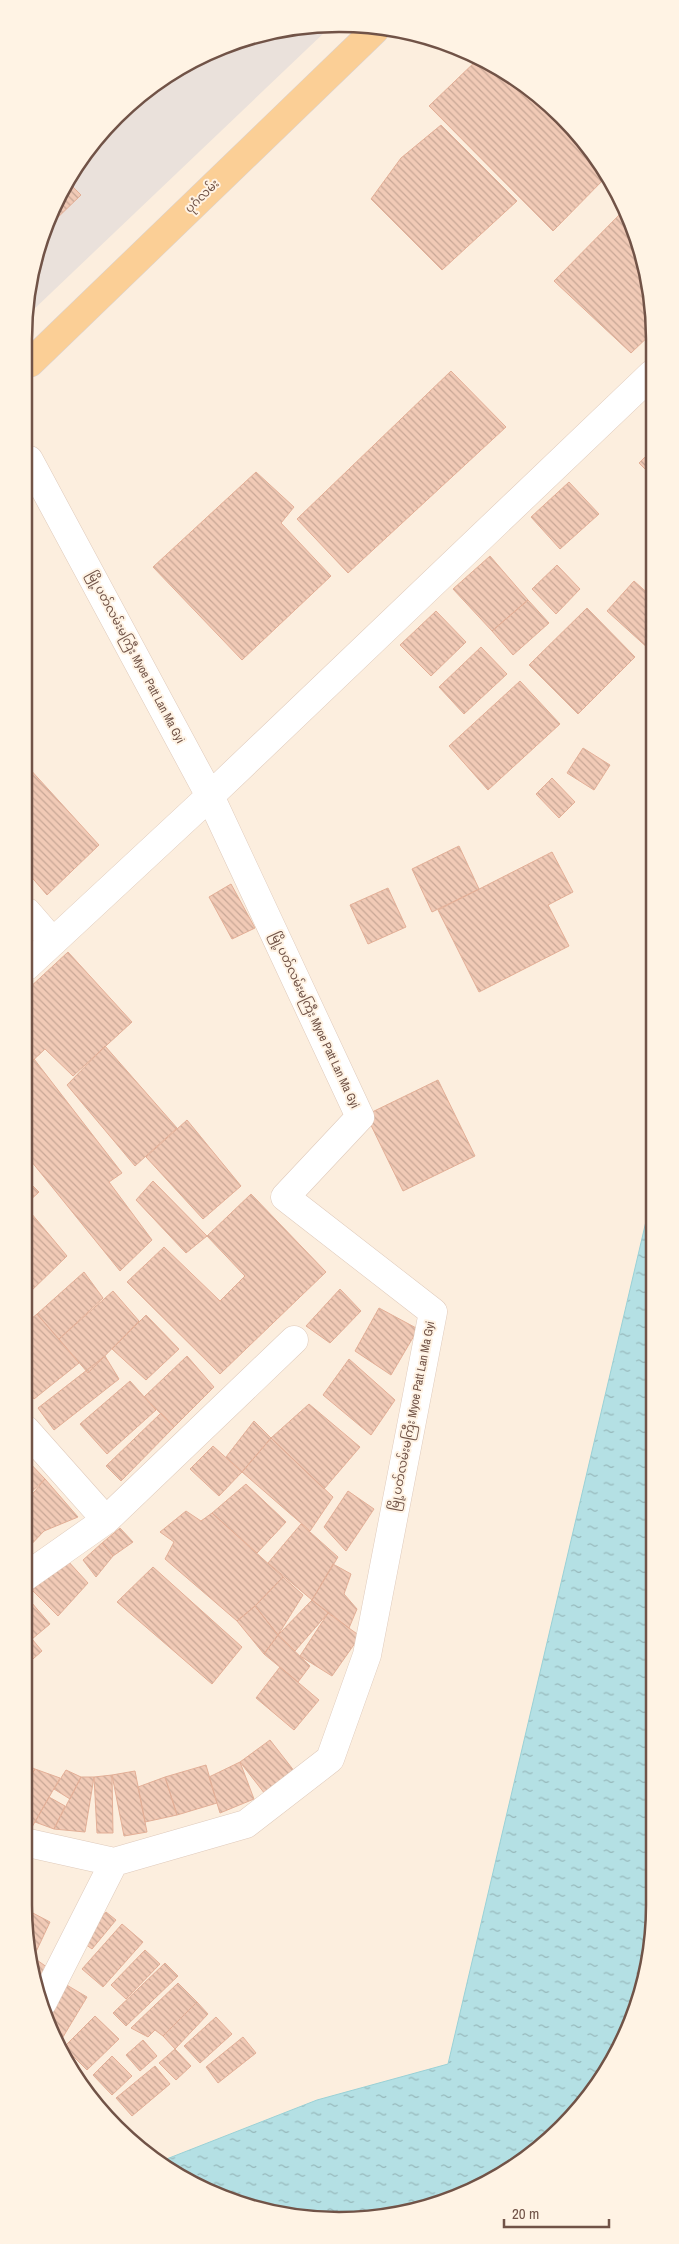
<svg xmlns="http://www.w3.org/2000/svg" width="679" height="2244" font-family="'Archivo Narrow','Noto Sans Myanmar',sans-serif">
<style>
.industrial{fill:#eae1db}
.water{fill:url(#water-ripples);stroke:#9ad1d6}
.building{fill:url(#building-back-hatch);stroke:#e3af97}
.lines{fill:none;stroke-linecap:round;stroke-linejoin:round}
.minor-casing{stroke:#dfcabb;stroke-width:29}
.primary-casing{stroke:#dad2cf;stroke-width:29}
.minor{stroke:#fff;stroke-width:28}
.primary{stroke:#fbcf96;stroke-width:28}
.labels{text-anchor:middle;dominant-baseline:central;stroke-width:4;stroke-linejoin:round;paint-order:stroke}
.street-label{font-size:12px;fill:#715347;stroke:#fff3e4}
.rim{fill:none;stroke:#715347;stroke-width:2.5}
</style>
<defs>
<pattern id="water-ripples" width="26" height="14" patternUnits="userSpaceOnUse" patternTransform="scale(1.25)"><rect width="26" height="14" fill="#b4e0e4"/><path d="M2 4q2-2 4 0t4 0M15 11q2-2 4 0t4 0" fill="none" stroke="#97b8bb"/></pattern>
<pattern id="building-back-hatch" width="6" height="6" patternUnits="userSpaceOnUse" patternTransform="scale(1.25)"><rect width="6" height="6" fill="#f1cab6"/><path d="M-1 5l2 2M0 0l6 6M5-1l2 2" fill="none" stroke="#c8a796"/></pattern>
</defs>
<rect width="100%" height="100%" fill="#fceede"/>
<!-- industrial -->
<path class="industrial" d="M278,30H327L30,313V278L77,164L164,77Z"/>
<!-- water -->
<path class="water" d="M651,1200L649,1966L602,2080L515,2167L421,2210L299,2218L200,2188L164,2160L317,2100L448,2064Z"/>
<!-- building -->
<path class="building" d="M478,59L497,66L577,131L606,177L553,231L429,106Z
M441,125L517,201L442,270L371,199L401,158Z
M69,183L81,195L53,222Z
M625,209L631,218L653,299V332L631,353L554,281Z
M451,371L506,427L348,573L297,519Z
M652,450V476L639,463Z
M256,472L294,507L281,523L331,576L242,660L153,567Z
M569,482L599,514L560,549L531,517Z
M490,556L528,600L492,631L453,589Z
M557,565L580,589L556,614L532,589Z
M634,581L652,597L650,650L607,611Z
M528,600L549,623L513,655L492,631Z
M587,608L635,657L578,714L529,665Z
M436,611L466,642L431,676L400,645Z
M481,647L507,674L464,714L439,687Z
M520,681L560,724L488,790L449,746Z
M583,748L610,765L594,790L567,773Z
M28,767L99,845L47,895L28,873Z
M552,778L575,802L559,818L536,794Z
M459,846L479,889L432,912L412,869Z
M552,852L573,892L548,905L569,946L479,992L438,910Z
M231,884L255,928L232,939L209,897Z
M388,888L406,927L368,944L350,905Z
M68,952L132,1022L73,1076L45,1049L27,1066V990Z
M105,1046L177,1128L135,1166L67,1085Z
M34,1059L122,1173L109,1182L152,1240L120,1271L27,1156V1066Z
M438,1080L475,1156L403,1191L366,1115Z
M187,1120L241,1186L203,1219L146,1157Z
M26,1179L39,1192L26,1204Z
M153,1181L207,1236L186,1253L136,1200Z
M251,1194L326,1272L220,1374L127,1282L164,1247L220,1301L245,1276L207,1236Z
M31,1213L67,1256L26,1296V1218Z
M84,1272L103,1298L59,1339L37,1314Z
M340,1289L361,1311L330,1343L306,1326Z
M113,1291L139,1321L88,1373L59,1339Z
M379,1308L418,1329L391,1375L355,1351Z
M37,1314L79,1363L34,1399L26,1390V1323Z
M146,1315L179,1349L146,1380L112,1349Z
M105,1356L119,1379L54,1430L38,1408Z
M187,1356L214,1387L174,1427L144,1397Z
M349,1359L395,1400L371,1435L323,1395Z
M130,1381L156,1410L107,1454L80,1424Z
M309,1404L360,1447L324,1489L271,1438Z
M161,1413L174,1427L121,1481L106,1466Z
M254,1421L271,1438L242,1472L226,1457Z
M271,1438L333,1497L310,1531L242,1472Z
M213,1446L242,1472L219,1496L190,1469Z
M25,1458L45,1479L25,1498Z
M45,1479L78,1517L44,1531L25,1551V1503Z
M246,1484L286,1522L257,1553L212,1513Z
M348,1491L374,1509L346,1551L324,1527Z
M186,1511L201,1521L212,1513L283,1577L255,1606L237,1621L165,1559L174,1542L160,1532Z
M301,1524L338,1557L312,1600L268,1563Z
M120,1528L133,1542L113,1556L102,1543Z
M102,1543L113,1556L96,1577L83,1560Z
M67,1560L88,1583L58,1616L32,1590Z
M333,1564L351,1574L344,1594L357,1609L349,1628L312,1600Z
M153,1567L242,1647L212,1684L117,1602Z
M283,1577L303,1595L278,1635L255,1606Z
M25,1595L50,1624L32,1639L42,1651L25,1666Z
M312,1600L328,1613L295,1651L278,1635Z
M255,1606L278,1635L264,1654L237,1621Z
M328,1613L360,1636L332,1676L300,1656Z
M278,1635L310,1666L298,1682L264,1654Z
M280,1667L319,1700L294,1730L256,1698Z
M270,1740L295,1772L265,1794L240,1762Z
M240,1762L254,1799L220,1813L209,1777Z
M24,1764L35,1769L24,1787Z
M206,1765L217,1803L177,1815L165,1777Z
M35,1769L60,1778L28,1834L24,1832V1787Z
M66,1770L81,1777L70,1799L54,1789Z
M135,1771L147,1832L124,1836L112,1775Z
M112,1775L113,1833H97L94,1777Z
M81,1777H94L85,1832L54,1829Z
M165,1777L177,1815L145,1822L138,1787Z
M49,1797L65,1806L54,1829L35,1822Z
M29,1911L50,1922L34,1956L26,1917Z
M106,1912L116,1920L92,1949L81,1941Z
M122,1924L143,1942L103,1987L82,1969Z
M145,1950L160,1964L126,1999L111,1985Z
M34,1958L51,1970L40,1986Z
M165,1963L178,1976L126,2026L113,2013Z
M178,1983L197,2002L163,2036L155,2030L148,2037L131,2028Z
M65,1984L87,1997L60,2042L48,2025L46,2016Z
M197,2002L208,2014L175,2049L163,2036Z
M95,2016L119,2039L87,2070L64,2047Z
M216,2017L232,2034L200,2063L184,2046Z
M243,2037L256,2053L218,2083L206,2067Z
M143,2040L157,2056L140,2071L126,2055Z
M175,2049L191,2066L176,2080L159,2063Z
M112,2056L132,2076L112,2095L93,2075Z
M155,2066L170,2084L132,2116L116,2098Z"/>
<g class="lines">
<defs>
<path id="minor" d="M27,912L53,942
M27,966L210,796L652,374
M26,1430L106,1520
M25,1577L106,1520L294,1340
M24,1842L114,1862L246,1824L330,1759L367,1655L433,1312L285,1197L360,1117L210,796L29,460
M43,2002L114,1862"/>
<path id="primary" d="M30,363L375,30"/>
</defs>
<!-- minor casing -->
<use href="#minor" class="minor-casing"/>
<!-- primary casing -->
<use href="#primary" class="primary-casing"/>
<!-- minor -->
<use href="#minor" class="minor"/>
<!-- primary -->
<use href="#primary" class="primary"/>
</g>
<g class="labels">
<!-- street labels -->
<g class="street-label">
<text transform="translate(202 196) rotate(-44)">ပုဂံလမ်း</text>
<text transform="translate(136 657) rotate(62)">မြို့ပတ်လမ်းမကြီး Myoe Patt Lan Ma Gyi</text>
<text transform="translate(315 1020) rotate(65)">မြို့ပတ်လမ်းမကြီး Myoe Patt Lan Ma Gyi</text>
<text transform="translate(412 1416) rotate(-79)">မြို့ပတ်လမ်းမကြီး Myoe Patt Lan Ma Gyi</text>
</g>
</g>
<!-- crop -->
<path d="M0 0H679V2244H0ZM339 32H339A307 307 0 0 1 646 339V1905A307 307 0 0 1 339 2212H339A307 307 0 0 1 32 1905V339A307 307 0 0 1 339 32Z" fill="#fff3e4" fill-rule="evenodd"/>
<path class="rim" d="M339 32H339A307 307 0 0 1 646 339V1905A307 307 0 0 1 339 2212H339A307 307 0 0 1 32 1905V339A307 307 0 0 1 339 32Z"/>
<!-- scale -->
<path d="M504 2219v8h105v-8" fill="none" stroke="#715347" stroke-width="2.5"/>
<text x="512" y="2219" font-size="15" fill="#715347" stroke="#fff3e4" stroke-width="4" paint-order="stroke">20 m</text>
</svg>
